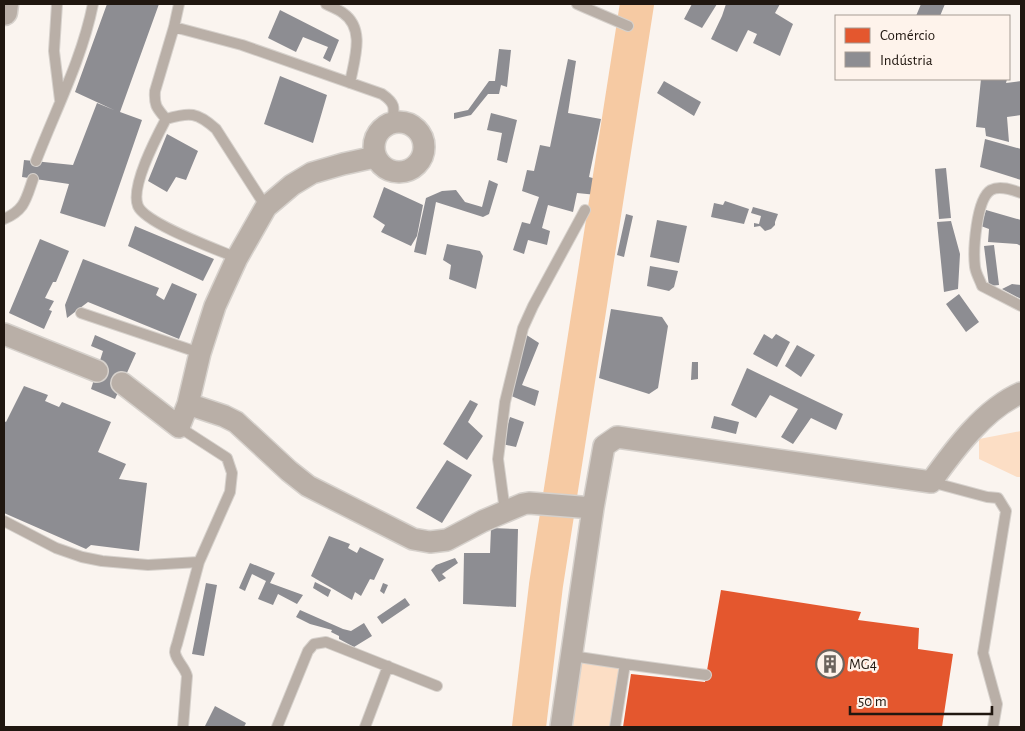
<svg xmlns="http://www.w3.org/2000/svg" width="1025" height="731" font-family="'Alegreya Sans',sans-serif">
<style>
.green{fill:#fcdec5}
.shops{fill:#e4572e}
.industry{fill:#8d8d92}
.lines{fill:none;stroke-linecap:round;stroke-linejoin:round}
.river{stroke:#f6caa3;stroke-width:34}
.service-casing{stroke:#d6d1cc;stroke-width:12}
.minor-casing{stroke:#d6d1cc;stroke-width:24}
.tertiary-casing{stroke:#d6d1cc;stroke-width:29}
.service{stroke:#b9afa7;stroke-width:10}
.minor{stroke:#b9afa7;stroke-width:21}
.tertiary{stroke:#b9afa7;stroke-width:26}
.labels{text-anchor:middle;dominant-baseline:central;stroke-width:5;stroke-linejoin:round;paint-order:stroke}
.poi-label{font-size:15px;fill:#201710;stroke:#fef3eb;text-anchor:start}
</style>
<rect width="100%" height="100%" fill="#faf4ef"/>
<!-- green -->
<path class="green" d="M1021,431V477H1017L979,459V439Z
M572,656L625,664L615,727H561Z"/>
<!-- shops -->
<path class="shops" d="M721,590L861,612L858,620L919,628L918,649L953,654L942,727H623L631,674L705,682Z"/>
<!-- industry -->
<path class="industry" d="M107,4H159L120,112L142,120L105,227L60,213L69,184L22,177L24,160L73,165L97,103L114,110L75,92Z
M692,4H717L702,28L684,19Z
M726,4H780L775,13L793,24L780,56L753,43L757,34L748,30L737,52L711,39L722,16Z
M921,4H945L940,16H916Z
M280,10L339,40L330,62L323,58L328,47L303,37L296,52L268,38Z
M499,49L511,50L507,87L501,85L499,94H488L471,115L454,119V113L468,110L489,81H495Z
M568,59L576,61L568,113L601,119L589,177L600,180L597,195L577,193L573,212L548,205L542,228L550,231L547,245L528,240L524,254L513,250L522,222L530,224L539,197L522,191L527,170L534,171L540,145L550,147Z
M280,76L327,95L313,143L264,124Z
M981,79H1007L1006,83L1021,81V115L1007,117L1009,142L986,136L985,128L976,127Z
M664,81L701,102L694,116L657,93Z
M491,113L517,120L507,163L497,160L502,133L487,130Z
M167,134L198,151L186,180L176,177L167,192L148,181Z
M985,139L1021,149V180L980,167Z
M946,168L951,218L939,219L935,169Z
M489,180L498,184L489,214L483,217L436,202L426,255L414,252L426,198L442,191L456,190L465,202L482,207Z
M384,187L423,205L417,236L411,246L381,232L385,225L373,217Z
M725,201L749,209L744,224L711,217L714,203L723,205Z
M753,207L778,214L775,222V225L771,229L765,231L760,226L754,227V223L759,224L761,216L751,213Z
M986,210L1021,220V246L1017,244L988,242L989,229L981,226Z
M626,214L633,216L624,257L617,255Z
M657,220L687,226L679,263L650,257Z
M951,221L960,254L958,289L944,292L937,222Z
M135,226L214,259L203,281L128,246Z
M40,239L69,251L56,282H53L45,298L54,301L49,310L52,311L44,329L9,313Z
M447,244L480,251L483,256L476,289L449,279L451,265L443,260Z
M994,245L999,285L989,286L984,246Z
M83,259L159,288L156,295L164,300L172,283L197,294L179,339L88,302L67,318L65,305Z
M650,266L678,271L674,287L669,291L647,286Z
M1012,284L1021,285V299L1002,289Z
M959,294L979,322L966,332L946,304Z
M611,309L662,317L668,326L658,388L649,394L599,378Z
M525,334L539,343L522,385L539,391L535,406L509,395Z
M764,334L772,339L776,334L790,342L777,367L753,354Z
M95,335L136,353L115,399L91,389L103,351L91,346Z
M797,345L815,355L801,377L785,366Z
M692,362H698V379L691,380Z
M747,368L843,414L836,430L811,418L793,444L781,437L798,409L770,395L756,418L731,405Z
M24,386L48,395L45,401L59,407L62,402L111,422L98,452L126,464L119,479L147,483L139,551L91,545L86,549L4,513V421L6,422Z
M470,400L478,404L468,422L483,436L467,460L443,444Z
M714,416L739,422L736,434L711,428Z
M510,417L524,422L516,447L502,444Z
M447,460L472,475L442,523L416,508Z
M491,528L518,529L516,607L463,604L464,553H490Z
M329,536L350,544L348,548L357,553L360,547L384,559L374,580L370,579L361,596L355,592L352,600L311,576Z
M455,558L458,563L442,574L446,578L439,582L431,570L436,565Z
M250,563L275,573L270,583L303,595L297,604L278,594L273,605L258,599L266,581L252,574L245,591L239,588Z
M315,582L331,590L328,597L313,588Z
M206,583L217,585L204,656L192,654Z
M383,583L388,585L384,594L380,591Z
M405,598L410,605L382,624L377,617Z
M300,610L343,629L351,631L364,623L372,636L354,647L339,639V636L331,632L332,630L310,624L296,617Z
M215,706L246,723L244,727H207L205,726Z"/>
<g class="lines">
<!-- river -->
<path class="river" d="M529,727L546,585L637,4"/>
<defs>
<path id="service" d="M57,4L54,51L60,100
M326,4C331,7 338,9 343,13C366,29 354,60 350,83
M577,4L586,8L628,26
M174,27L242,45L382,94C395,103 395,107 392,122
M166,119C157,108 154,106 155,91L174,27L179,4
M36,161C56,109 82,59 93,4
M1021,193C1013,190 1000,185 991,190C976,199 973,251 975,267C976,274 980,280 982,286L1021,306
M4,219C25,210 26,199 33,179
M237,258C216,249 146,224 138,206C130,187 157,136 166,119C190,112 197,112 216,129L266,207
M81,313L200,353
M179,427L227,458L232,473L230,492L199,562L177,644C176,647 175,649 175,652C176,661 185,667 187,676L183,727
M931,482L987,497L998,498L1006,511L983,653L997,704L993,727
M505,511L498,459L505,402L523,328L533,306L585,210
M4,521L56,548L82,557L102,561L148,565L199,562
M572,656L625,664L615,727
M625,664L706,675
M277,727L308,651L314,644L326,642L437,686
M365,727L388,666"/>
<path id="minor" d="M374 147a25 25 0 1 1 50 0a25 25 0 1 1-50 0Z
M375,157L343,164L312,173L292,185L266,207L237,258L215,306L200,353L188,404L224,416L236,422L289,471L308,486L413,539L430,542L447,540L483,521L523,504L529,503L593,508
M4,334L97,371
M122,383L179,427L188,404
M561,727L593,508L604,446L617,437L931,482C954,450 984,409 1021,393"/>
<path id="tertiary" d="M4,12L5,4"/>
</defs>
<!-- service casing -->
<use href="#service" class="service-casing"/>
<!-- minor casing -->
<use href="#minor" class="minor-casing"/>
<!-- tertiary casing -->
<use href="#tertiary" class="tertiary-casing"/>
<!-- service -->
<use href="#service" class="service"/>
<!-- minor -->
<use href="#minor" class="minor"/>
<!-- tertiary -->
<use href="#tertiary" class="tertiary"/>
</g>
<!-- icons -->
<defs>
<symbol id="building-ring" viewBox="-11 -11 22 22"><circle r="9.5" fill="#fef3eb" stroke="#6c645e" stroke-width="1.5"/><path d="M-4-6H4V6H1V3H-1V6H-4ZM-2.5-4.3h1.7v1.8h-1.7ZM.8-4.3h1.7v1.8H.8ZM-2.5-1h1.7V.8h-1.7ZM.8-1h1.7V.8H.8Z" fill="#6c645e"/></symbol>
</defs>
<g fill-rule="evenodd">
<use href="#building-ring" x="814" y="648" width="32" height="32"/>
</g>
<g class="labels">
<!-- poi labels -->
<g class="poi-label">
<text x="849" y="664">MG4</text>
</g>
</g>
<!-- border -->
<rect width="1025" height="731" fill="none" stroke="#201710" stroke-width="10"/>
<!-- legend -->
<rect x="835" y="15" width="175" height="65" fill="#fef3eb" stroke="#a59b93"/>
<rect x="845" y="28" width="25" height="15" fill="#e4572e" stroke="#a59b93"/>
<text x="880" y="40" font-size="15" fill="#201710">Comércio</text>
<rect x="845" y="52" width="25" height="15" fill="#8d8d92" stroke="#a59b93"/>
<text x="880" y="65" font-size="15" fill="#201710">Indústria</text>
<!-- scale -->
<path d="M850 706v8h142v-8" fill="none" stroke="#201710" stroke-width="2.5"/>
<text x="858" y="706" font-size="15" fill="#201710" stroke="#fef3eb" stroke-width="4" paint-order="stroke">50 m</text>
</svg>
